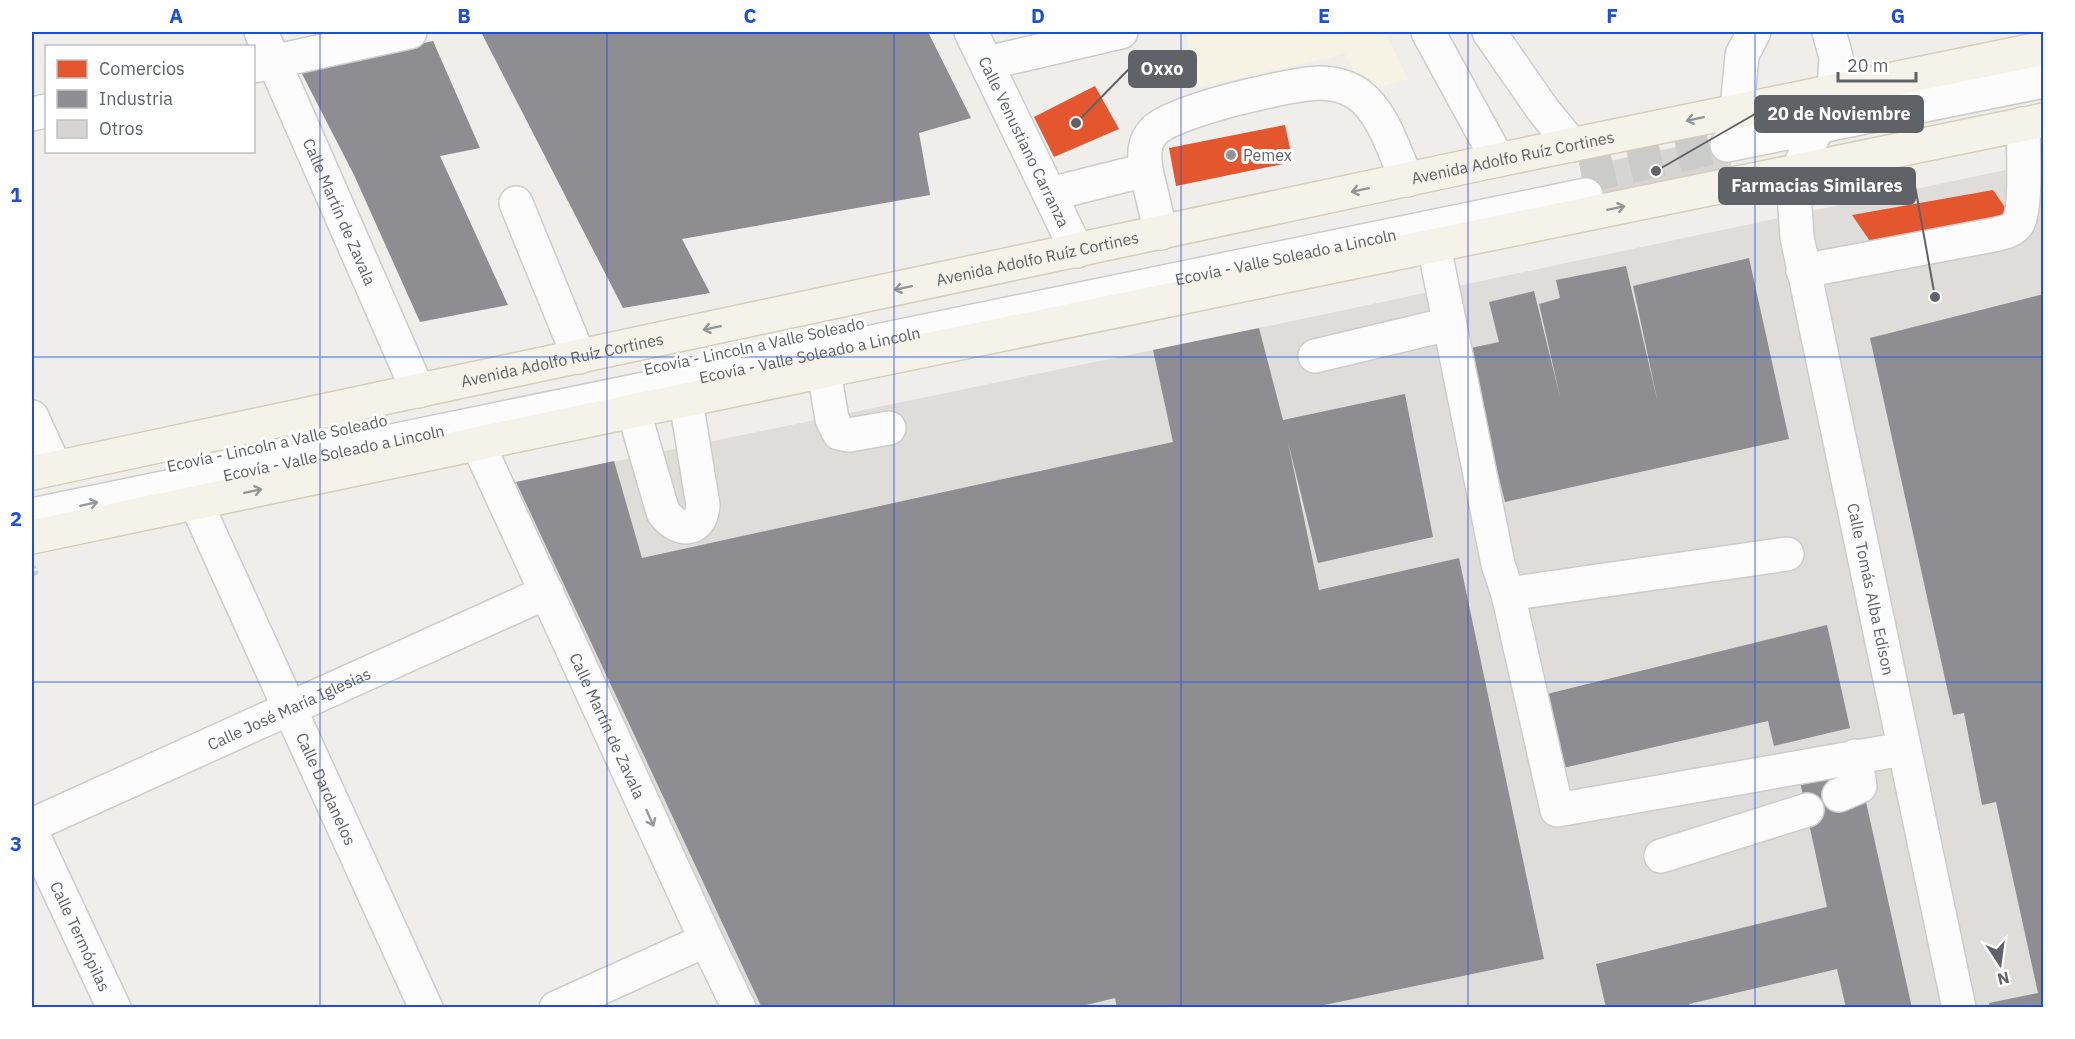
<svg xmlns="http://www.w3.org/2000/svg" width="2075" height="1039" font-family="'IBM Plex Sans',sans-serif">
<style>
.commercial{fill:#f7f3e4}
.industrial{fill:#dfddda}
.shops{fill:#e4572e}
.industry{fill:#8d8d92}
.building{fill:#d6d5d3}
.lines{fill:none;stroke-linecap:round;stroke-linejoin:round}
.minor-tunnel{stroke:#cbcbca;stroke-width:33;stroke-dasharray:33 16;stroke-linecap:butt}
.minor-casing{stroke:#cbcccc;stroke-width:36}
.major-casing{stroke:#d7ceb8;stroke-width:36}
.path{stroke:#cacfcc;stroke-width:4;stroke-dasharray:6 3;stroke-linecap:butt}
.minor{stroke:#fdfcfc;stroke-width:33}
.major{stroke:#f4f2e9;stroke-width:33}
.oneway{stroke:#939595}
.oneway2{stroke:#96999c}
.grid{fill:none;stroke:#1d4ed8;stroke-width:1.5;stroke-opacity:0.55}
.poi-dot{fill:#919496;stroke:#fff;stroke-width:2}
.labels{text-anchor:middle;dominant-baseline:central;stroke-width:6;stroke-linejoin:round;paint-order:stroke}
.street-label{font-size:16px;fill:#5f6368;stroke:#fff}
.poi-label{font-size:16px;fill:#5f6368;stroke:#fff;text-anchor:start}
.leader{fill:none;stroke:#5f6368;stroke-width:2}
.callout-dot{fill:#5f6368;stroke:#fff;stroke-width:2}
.callout{fill:#5f6368;stroke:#5f6368;stroke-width:2}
.callout-label{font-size:18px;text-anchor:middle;font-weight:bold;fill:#fff}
.neatline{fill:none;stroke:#1d4ed8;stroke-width:2}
.grid-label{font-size:20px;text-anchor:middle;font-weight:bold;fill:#1d4ed8}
</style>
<rect width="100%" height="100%" fill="#efeeea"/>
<!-- commercial -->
<path class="commercial" d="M1186,32H1385L1408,79L1365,91L1345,54L1196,88Z"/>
<!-- industrial -->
<path class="industrial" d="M2043,162V1007H742L506,484L1259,328Z"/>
<!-- shops -->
<path class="shops" d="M1095,86L1119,129L1054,157L1034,117Z
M1285,125L1293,162L1176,186L1169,148Z
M1993,190L2016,223L1876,250L1852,215Z"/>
<!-- industry -->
<path class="industry" d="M481,32H928L971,118L919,133L930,195L682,239L710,293L623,308Z
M433,41L480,148L440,156L508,305L420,322L354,175L300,70Z
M1749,258L1789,439L1505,502L1466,349L1499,342L1489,302L1534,291L1561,401L1539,304L1560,298L1556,280L1626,266L1658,403L1633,286Z
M2044,294V1008H1990L1989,1003L2038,993L1996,802L1982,805L1964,713L1953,715L1870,338Z
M1259,328L1283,420L1405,394L1433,537L1318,563L1288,442L1319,590L1459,558L1544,959L1310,1008H1117L1115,998L1074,1008H762L516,482L614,461L642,558L1173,442L1153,350Z
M1827,625L1850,728L1774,746L1768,721L1563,768L1547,694Z
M1834,768L1842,808L1866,802L1912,1008H1846L1837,969L1689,1004L1690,1008H1606L1596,964L1827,907L1799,777Z"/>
<!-- building -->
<path class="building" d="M1725,137L1733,174L1587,204L1580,167Z"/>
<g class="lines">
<!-- minor-tunnel -->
<path class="minor-tunnel" d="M1582,177L1727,145"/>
<defs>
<g id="minor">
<path id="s1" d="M261,32L418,391"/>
<path id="s2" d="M971,32L1077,251"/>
<path d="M1428,32L1498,160"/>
<path d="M1489,32L1543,110L1572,145"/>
<path id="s3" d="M1829,32L1836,57L1834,90L1798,170L1794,193L1797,237L1959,1008"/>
<path d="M987,63L1121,32"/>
<path d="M254,66L410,32"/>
<path d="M1737,110L1742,55L1754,32"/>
<path d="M32,114L46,111"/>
<path d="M1727,145L2044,81"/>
<path d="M1146,170C1144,155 1143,143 1154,131C1172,111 1289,84 1319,83C1333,83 1346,86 1358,94C1384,113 1394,152 1407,180"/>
<path d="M1050,194L1146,170L1161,233"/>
<path d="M516,203L579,357"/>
<path d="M1434,246L1498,564L1508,594L1787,554"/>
<path d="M1803,271L1993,235C2002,233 2013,231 2018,223C2027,208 2023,144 2023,124"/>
<path d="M1315,356L1449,324"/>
<path d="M824,371L832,419L839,433L849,435L889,428"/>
<path d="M634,412L663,512C677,532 701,534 703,505L686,401"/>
<path d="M32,417L55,468"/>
<path id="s4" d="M478,444L706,940L739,1008"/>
<path id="s5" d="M196,503L426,1008"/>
<path id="s6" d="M32,515L1586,195"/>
<path d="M1508,594L1557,810L1903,749"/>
<path d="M1839,795L1860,786L1855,756"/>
<path id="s7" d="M32,825L547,592"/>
<path id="s8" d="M32,833L114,1008"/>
<path d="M1661,856L1807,810"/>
<path d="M556,1008L706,940"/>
</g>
<g id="major">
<path id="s9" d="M32,473L1498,160L2044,48"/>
<path d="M32,537L824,371L2044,120"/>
</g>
</defs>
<!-- minor casing -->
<use href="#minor" class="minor-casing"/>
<!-- major casing -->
<use href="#major" class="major-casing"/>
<!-- path -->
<path class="path" d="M32,574L36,573L34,566"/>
<!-- minor -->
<use href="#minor" class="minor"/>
<!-- major -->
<use href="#major" class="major"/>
</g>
<!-- one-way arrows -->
<defs><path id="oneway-shaft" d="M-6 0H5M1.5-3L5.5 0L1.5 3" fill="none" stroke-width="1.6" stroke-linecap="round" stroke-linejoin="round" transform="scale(1.5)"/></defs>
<g class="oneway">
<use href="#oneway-shaft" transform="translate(1695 119) rotate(168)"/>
<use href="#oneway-shaft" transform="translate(1360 190) rotate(168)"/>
<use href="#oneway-shaft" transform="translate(1616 208) rotate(-12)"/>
<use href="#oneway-shaft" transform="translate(903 288) rotate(168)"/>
<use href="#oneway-shaft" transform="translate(712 328) rotate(168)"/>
<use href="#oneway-shaft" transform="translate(253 491) rotate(-12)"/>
</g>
<g class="oneway2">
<use href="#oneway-shaft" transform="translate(89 504) rotate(-12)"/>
<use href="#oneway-shaft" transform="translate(650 818) rotate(66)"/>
</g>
<!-- grid -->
<path class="grid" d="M320,32V1008M607,32V1008M894,32V1008M1181,32V1008M1468,32V1008M1755,32V1008M32,357H2044M32,682H2044"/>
<!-- markers -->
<circle class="poi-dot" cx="1231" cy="155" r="6"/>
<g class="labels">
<!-- street labels -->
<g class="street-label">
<text stroke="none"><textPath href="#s2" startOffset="122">Calle Venustiano Carranza</textPath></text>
<text stroke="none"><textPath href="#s9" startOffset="1514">Avenida Adolfo Ruíz Cortines</textPath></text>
<text stroke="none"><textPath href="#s1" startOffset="196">Calle Martín de Zavala</textPath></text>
<text stroke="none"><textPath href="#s6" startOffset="1280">Ecovía - Valle Soleado a Lincoln</textPath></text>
<text stroke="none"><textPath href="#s9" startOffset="1028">Avenida Adolfo Ruíz Cortines</textPath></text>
<text transform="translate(754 346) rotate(-12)">Ecovía - Lincoln a Valle Soleado</text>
<text stroke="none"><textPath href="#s6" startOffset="794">Ecovía - Valle Soleado a Lincoln</textPath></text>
<text stroke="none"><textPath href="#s9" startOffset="542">Avenida Adolfo Ruíz Cortines</textPath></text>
<text transform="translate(277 443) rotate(-12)">Ecovía - Lincoln a Valle Soleado</text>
<text stroke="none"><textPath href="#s6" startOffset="308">Ecovía - Valle Soleado a Lincoln</textPath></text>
<text stroke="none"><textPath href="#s3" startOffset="574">Calle Tomás Alba Edison</textPath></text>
<text stroke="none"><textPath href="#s7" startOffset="282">Calle José María Iglesias</textPath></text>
<text stroke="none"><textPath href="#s4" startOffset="310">Calle Martín de Zavala</textPath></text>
<text stroke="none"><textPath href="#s5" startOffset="314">Calle Dardanelos</textPath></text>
<text stroke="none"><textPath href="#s8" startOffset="114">Calle Termópilas</textPath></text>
</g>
<!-- poi labels -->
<g class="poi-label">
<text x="1243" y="155">Pemex</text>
</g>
</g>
<!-- callouts -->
<path class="leader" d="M1076 123L1129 69M1656 171L1755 114M1935 297L1915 186"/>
<g class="callout-dot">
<circle cx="1076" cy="123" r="6"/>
<circle cx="1656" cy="171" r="6"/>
<circle cx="1935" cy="297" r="6"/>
</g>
<g class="callout">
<rect x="1129" y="51" width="67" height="36" rx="6"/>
<rect x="1755" y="96" width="168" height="36" rx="6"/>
<rect x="1719" y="168" width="196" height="36" rx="6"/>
</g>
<g class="callout-label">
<text x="1162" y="75">Oxxo</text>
<text x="1839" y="120">20 de Noviembre</text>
<text x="1817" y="192">Farmacias Similares</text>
</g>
<!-- border -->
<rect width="2075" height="1039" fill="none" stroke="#ffffff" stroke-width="66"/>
<!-- legend -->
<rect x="45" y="45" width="210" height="108" fill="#ffffff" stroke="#bfc1c3" stroke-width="1.5"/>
<rect x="57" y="60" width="30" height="18" fill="#e4572e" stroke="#bfc1c3" stroke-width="1.5"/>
<text x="99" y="75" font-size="18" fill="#5f6368">Comercios</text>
<rect x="57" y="90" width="30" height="18" fill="#8d8d92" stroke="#bfc1c3" stroke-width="1.5"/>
<text x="99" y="105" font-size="18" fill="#5f6368">Industria</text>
<rect x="57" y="120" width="30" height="18" fill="#d6d5d3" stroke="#bfc1c3" stroke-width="1.5"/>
<text x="99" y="135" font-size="18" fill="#5f6368">Otros</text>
<!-- north arrow -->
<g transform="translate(2000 964) rotate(167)" stroke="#ffffff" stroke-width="4.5" paint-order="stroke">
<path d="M0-4.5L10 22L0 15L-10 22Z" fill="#5f6368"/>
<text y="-9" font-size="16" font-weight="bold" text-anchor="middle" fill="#5f6368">N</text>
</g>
<!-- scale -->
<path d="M1838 72v9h78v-9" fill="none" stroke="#5f6368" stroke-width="3"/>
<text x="1847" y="72" font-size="18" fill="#5f6368" stroke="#ffffff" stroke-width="4.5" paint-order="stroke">20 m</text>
<rect x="33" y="33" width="2009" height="973" class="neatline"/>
<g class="grid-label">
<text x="176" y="23">A</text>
<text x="464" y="23">B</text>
<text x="750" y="23">C</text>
<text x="1038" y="23">D</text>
<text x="1324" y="23">E</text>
<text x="1612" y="23">F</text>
<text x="1898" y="23">G</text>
<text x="16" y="202">1</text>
<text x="16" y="526">2</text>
<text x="16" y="851">3</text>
</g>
</svg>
